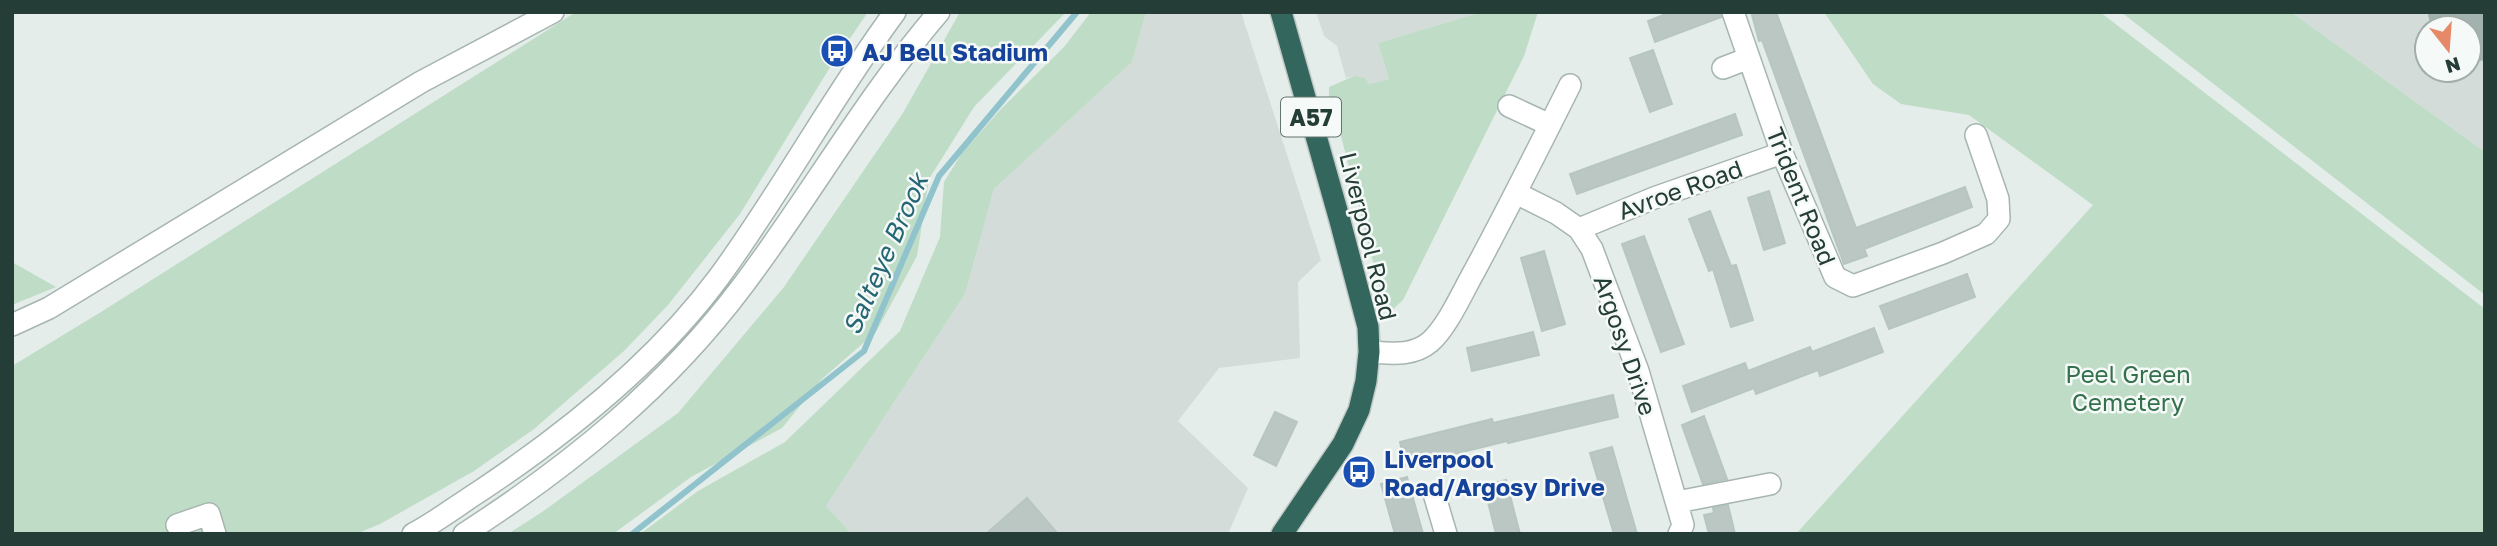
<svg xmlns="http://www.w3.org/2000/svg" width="2497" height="546" font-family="'Golos Text',sans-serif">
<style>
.built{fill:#d3dcd8;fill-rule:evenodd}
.green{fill:#bfdcc7}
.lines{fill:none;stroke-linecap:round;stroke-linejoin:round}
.stream{stroke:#91c3cd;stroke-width:6}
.taxiway{stroke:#a2b2ae;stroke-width:52}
.building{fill:#bac7c2;stroke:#b7c6c0;stroke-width:2}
.minor-casing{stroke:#a7b5b0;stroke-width:24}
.highway-casing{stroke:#c2c9c7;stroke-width:24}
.minor{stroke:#fff;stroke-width:21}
.highway{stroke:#33675d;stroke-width:21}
.labels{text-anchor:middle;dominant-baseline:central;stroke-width:5;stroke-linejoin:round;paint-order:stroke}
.shield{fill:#f5f9f7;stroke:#637571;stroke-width:2}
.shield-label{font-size:23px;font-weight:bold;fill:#253d37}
.transit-label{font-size:24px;font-weight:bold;fill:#164399;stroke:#f5f9f7;text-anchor:start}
.street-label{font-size:24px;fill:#253d37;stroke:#f5f9f7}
.park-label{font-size:24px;fill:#33704b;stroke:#f5f9f7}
.water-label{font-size:26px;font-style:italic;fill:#246674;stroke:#f5f9f7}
</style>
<rect width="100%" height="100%" fill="#e4ede9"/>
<!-- built -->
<path class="built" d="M1146,12H1241L1321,260L1298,282L1300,358L1219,368L1178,421L1248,488L1228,534H852L826,506L965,294L994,189L1132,62Z
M1316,12H1482L1378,43L1389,79L1368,84L1354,76L1346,78L1337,46L1324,36Z
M2291,12H2485V152ZM2427,28H2469V70H2427Z"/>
<!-- green -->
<path class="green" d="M576,12H868L829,69L740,214L668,305L624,351L534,429L474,471L380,524L356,534H12V366L101,312Z
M960,12H1066L974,107L929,179L917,256L876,332L822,379L782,428L691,477L613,534H508L545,510L678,413L784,287L903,113Z
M1091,12H1146L1132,62L994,189L965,294L826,506L852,534H640L698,491L785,442L900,331L940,237L944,182L962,153L1001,109L1064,47Z
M1482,12H1538L1524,56L1403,300L1391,311L1382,297L1341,136L1329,98V87L1354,76L1365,78L1369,84L1389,79L1378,43Z
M1824,12H2100L2485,309V534H1796L2093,205L1969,115L1901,104L1873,84Z
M2121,12H2291L2485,152V295Z
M12,262L56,287L12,305Z"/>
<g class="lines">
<!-- stream -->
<path class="stream" d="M632,534L864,351L939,176L1077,12"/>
<!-- taxiway -->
<path class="taxiway" d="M2454,12L2485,35"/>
</g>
<!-- building -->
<path class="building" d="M1671,12H1720L1721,17L1655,42L1648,21Z
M1761,12H1776L1856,228L1965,187L1972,207L1864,249L1867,256L1844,264L1762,40L1759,41L1752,15Z
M1653,50L1672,104L1650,112L1630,58Z
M1735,114L1742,135L1577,194L1570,174Z
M1769,191L1785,243L1764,250L1748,198Z
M1710,211L1731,266L1736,265L1753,320L1731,327L1713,269L1709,271L1689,219Z
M1644,236L1684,344L1661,352L1622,244Z
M1544,251L1565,324L1542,331L1521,258Z
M1967,274L1975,297L1889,329L1880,306Z
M1874,328L1883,352L1820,376L1818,370L1756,394L1754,388L1692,412L1683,386L1745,363L1748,371L1810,347L1812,352Z
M1533,332L1539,355L1472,371L1467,348Z
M1613,395L1618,417L1508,443L1507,441L1405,466L1400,442L1492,419L1493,423Z
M1275,412L1297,422L1276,466L1254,455Z
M1704,416L1727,479L1703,484L1682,425Z
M1612,447L1637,534H1614L1590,453Z
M1407,477L1423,534H1395L1381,484Z
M1506,480L1520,534H1496L1484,486Z
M1027,498L1058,534H986Z
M1728,505L1735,534H1709L1704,515L1714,513L1713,508Z"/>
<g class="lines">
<defs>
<path id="minor" d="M1733,12L1782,153L1835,277L1853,286L1943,253L1986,234L1999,219L1998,199L1976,135
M1723,68L1749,58
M1509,106L1550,125
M1516,193L1556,213L1579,229L1592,249L1638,371L1683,525L1679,534
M1579,229L1654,198L1782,153
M12,325L49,308L421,82L553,12
M1369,352C1390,353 1412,357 1430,342C1448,326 1463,291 1475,270C1508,209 1539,147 1570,85
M1435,497L1446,534
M1677,502L1770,484
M177,525L209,514L215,534
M413,534C436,522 458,505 480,491C567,433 657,361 719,277C782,191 832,97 895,12
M464,534C571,465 667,387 744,284C811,195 866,97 939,12"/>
<path id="highway" d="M1281,12L1340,221L1368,327L1369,352L1366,381L1359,410L1343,444L1282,534"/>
</defs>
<!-- minor casing -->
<use href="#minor" class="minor-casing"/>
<!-- highway casing -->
<use href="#highway" class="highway-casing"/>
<!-- minor -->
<use href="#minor" class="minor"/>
<!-- highway -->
<use href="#highway" class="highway"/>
</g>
<!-- icons -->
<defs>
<symbol id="bus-disc" viewBox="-11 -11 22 22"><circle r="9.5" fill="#1a4fb4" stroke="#f5f9f7"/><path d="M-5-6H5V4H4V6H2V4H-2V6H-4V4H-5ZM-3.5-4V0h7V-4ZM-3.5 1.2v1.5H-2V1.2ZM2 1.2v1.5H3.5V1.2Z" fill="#fff"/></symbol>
</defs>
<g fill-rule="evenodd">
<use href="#bus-disc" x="818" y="32" width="38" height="38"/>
<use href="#bus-disc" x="1340" y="453" width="38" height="38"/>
</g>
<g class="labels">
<!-- shield labels -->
<rect class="shield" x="1281" y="97.5" width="60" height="39" rx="5"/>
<g class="shield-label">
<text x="1311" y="117">A57</text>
</g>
<!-- transit labels -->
<g class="transit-label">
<text x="862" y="51">AJ Bell Stadium</text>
<text x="1384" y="458">Liverpool<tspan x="1384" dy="28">Road/Argosy Drive</tspan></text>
</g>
<!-- street labels -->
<g class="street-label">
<text transform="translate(1680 189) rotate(-20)">Avroe Road</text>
<text transform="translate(1802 196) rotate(68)">Trident Road</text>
<text transform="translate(1369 236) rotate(76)">Liverpool Road</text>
<text transform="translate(1626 345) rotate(71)">Argosy Drive</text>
</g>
<!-- park labels -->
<g class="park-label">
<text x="2128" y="373">Peel Green<tspan x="2128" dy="28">Cemetery</tspan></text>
</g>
<!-- water labels -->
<g class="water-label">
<text transform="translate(885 254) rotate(-66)">Salteye Brook</text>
</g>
</g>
<!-- border -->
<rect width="2497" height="546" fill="none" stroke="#253d37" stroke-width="28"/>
<!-- north arrow -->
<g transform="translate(2448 49) rotate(163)"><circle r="33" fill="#f5f9f7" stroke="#a2aeaa" stroke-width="2"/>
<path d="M0-5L12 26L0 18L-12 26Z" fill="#e68969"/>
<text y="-10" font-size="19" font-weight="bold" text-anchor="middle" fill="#253d37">N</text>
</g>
</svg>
